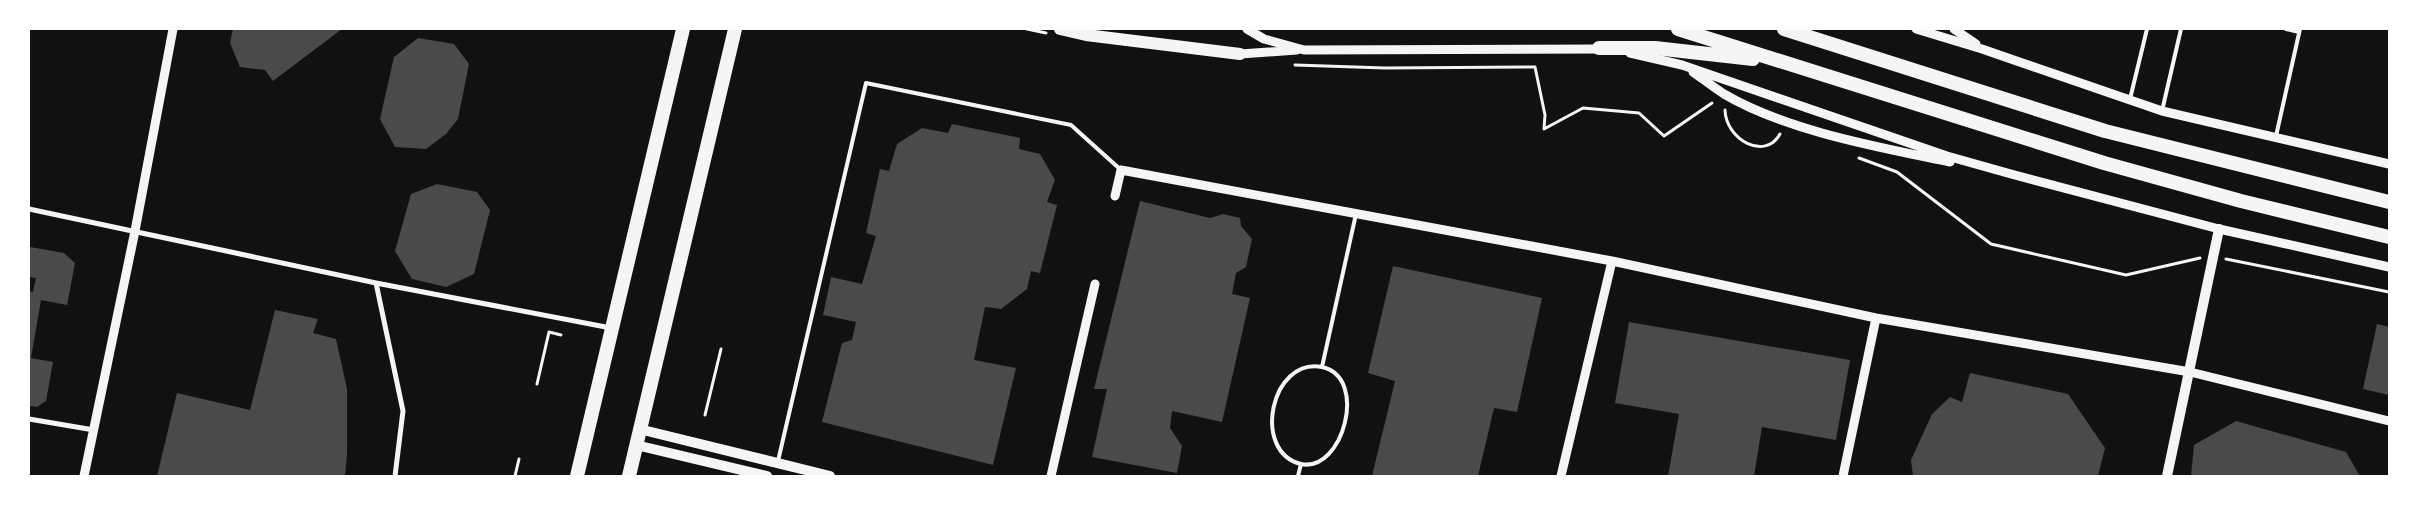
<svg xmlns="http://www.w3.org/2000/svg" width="2418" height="505" font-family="'Noto Sans',sans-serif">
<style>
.building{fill:#4a4a4a}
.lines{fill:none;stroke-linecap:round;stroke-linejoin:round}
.path{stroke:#f5f5f5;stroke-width:3}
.service{stroke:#f5f5f5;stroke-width:4}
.minor{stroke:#f5f5f5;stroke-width:5}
.tertiary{stroke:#f5f5f5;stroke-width:9}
.secondary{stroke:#f5f5f5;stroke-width:10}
.primary{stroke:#f5f5f5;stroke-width:12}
.trunk{stroke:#f5f5f5;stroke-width:14}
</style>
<rect width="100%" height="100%" fill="#111"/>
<!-- building -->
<path class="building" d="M233,29H342L273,81L265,70L240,67L230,43Z
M418,38L454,44L469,64L458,119L446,134L426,149L395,147L380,119L394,57Z
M952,124L1020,138L1019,149L1040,154L1055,180L1047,202L1057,205L1040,273L1031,271L1027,289L1001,309L985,307L974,360L1016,368L993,465L822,422L842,343L852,340L856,322L823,315L831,277L862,284L876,236L866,233L880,169L889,171L897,144L922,128L948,133Z
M437,184L477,192L490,210L474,274L446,287L412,279L395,251L411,194Z
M1140,201L1210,218L1223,214L1240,218L1241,226L1252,239L1246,267L1236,273L1232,294L1250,298L1222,422L1172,411L1170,428L1182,446L1177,473L1092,457L1107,389H1094Z
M30,247L64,253L75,263L67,305L41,300L31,358L53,362L46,401L37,407L29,406V291L33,292L36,278L29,277Z
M1393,266L1542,298L1517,412L1494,408L1478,476H1372L1395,381L1368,373Z
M275,310L318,319L313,333L336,339L347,389V454L345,476H157L177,393L250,410Z
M1629,322L1850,360L1836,440L1762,427L1754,476H1668L1679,414L1615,403Z
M2377,324L2389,327V395L2363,389Z
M1970,373L2068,394L2105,448L2098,476H1913L1911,460L1932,414L1950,397L1962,402Z
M2236,421L2346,452L2360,476H2191L2194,445Z"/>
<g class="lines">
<!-- path -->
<path class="path" d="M1027,29L1046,33
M1295,65L1385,68L1535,67L1545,115L1544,129L1583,108L1639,113L1664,136L1712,103
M1725,110C1726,140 1765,161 1780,134
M1859,158L1897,172L1991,244L2126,275L2200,258
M2226,259L2389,292
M537,384L549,332L561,335
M705,415L721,349
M515,476L519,459"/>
<!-- service -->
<path class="service" d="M2286,29L2299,32
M2130,99L2147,29
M2162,111L2181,29
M2276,136L2300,29
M1322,367L1356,214
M778,461L866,83L1071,125L1121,170
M1298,476L1301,464C1343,473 1369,377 1322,367C1271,357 1251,452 1301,464"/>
<!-- minor -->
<path class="minor" d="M29,209L376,283L611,328
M376,283L403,411L395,476
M29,419L94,430"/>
<!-- tertiary -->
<path class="tertiary" d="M1247,29L1264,39L1304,50L1602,49
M1916,29L1982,49L2162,111L2389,164
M1954,29L1976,44
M1630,53L1682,65L1947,156L2011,174L2219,229L2389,267
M1240,54L1297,50
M1693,72C1703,79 1713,87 1724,94C1787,131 1878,147 1950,162
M1115,196L1121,170L1612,261L1876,318L2190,372L2389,421
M84,476L135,231L173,29
M1051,476L1095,284
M1561,476L1612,261
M1843,476L1876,318"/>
<!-- secondary -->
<path class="secondary" d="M639,429L830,476
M636,445L767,476
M2167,476L2219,229"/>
<!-- primary -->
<path class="primary" d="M1060,29L1086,35L1240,54"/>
<!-- trunk -->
<path class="trunk" d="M1678,29L2104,163L2241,201L2389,237
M1784,29L2105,131L2389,202
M1599,48H1655L1753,59
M577,476L683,29
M629,476L735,29"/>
</g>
<!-- border -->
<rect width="2418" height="505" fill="none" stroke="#ffffff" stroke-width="60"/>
</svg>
